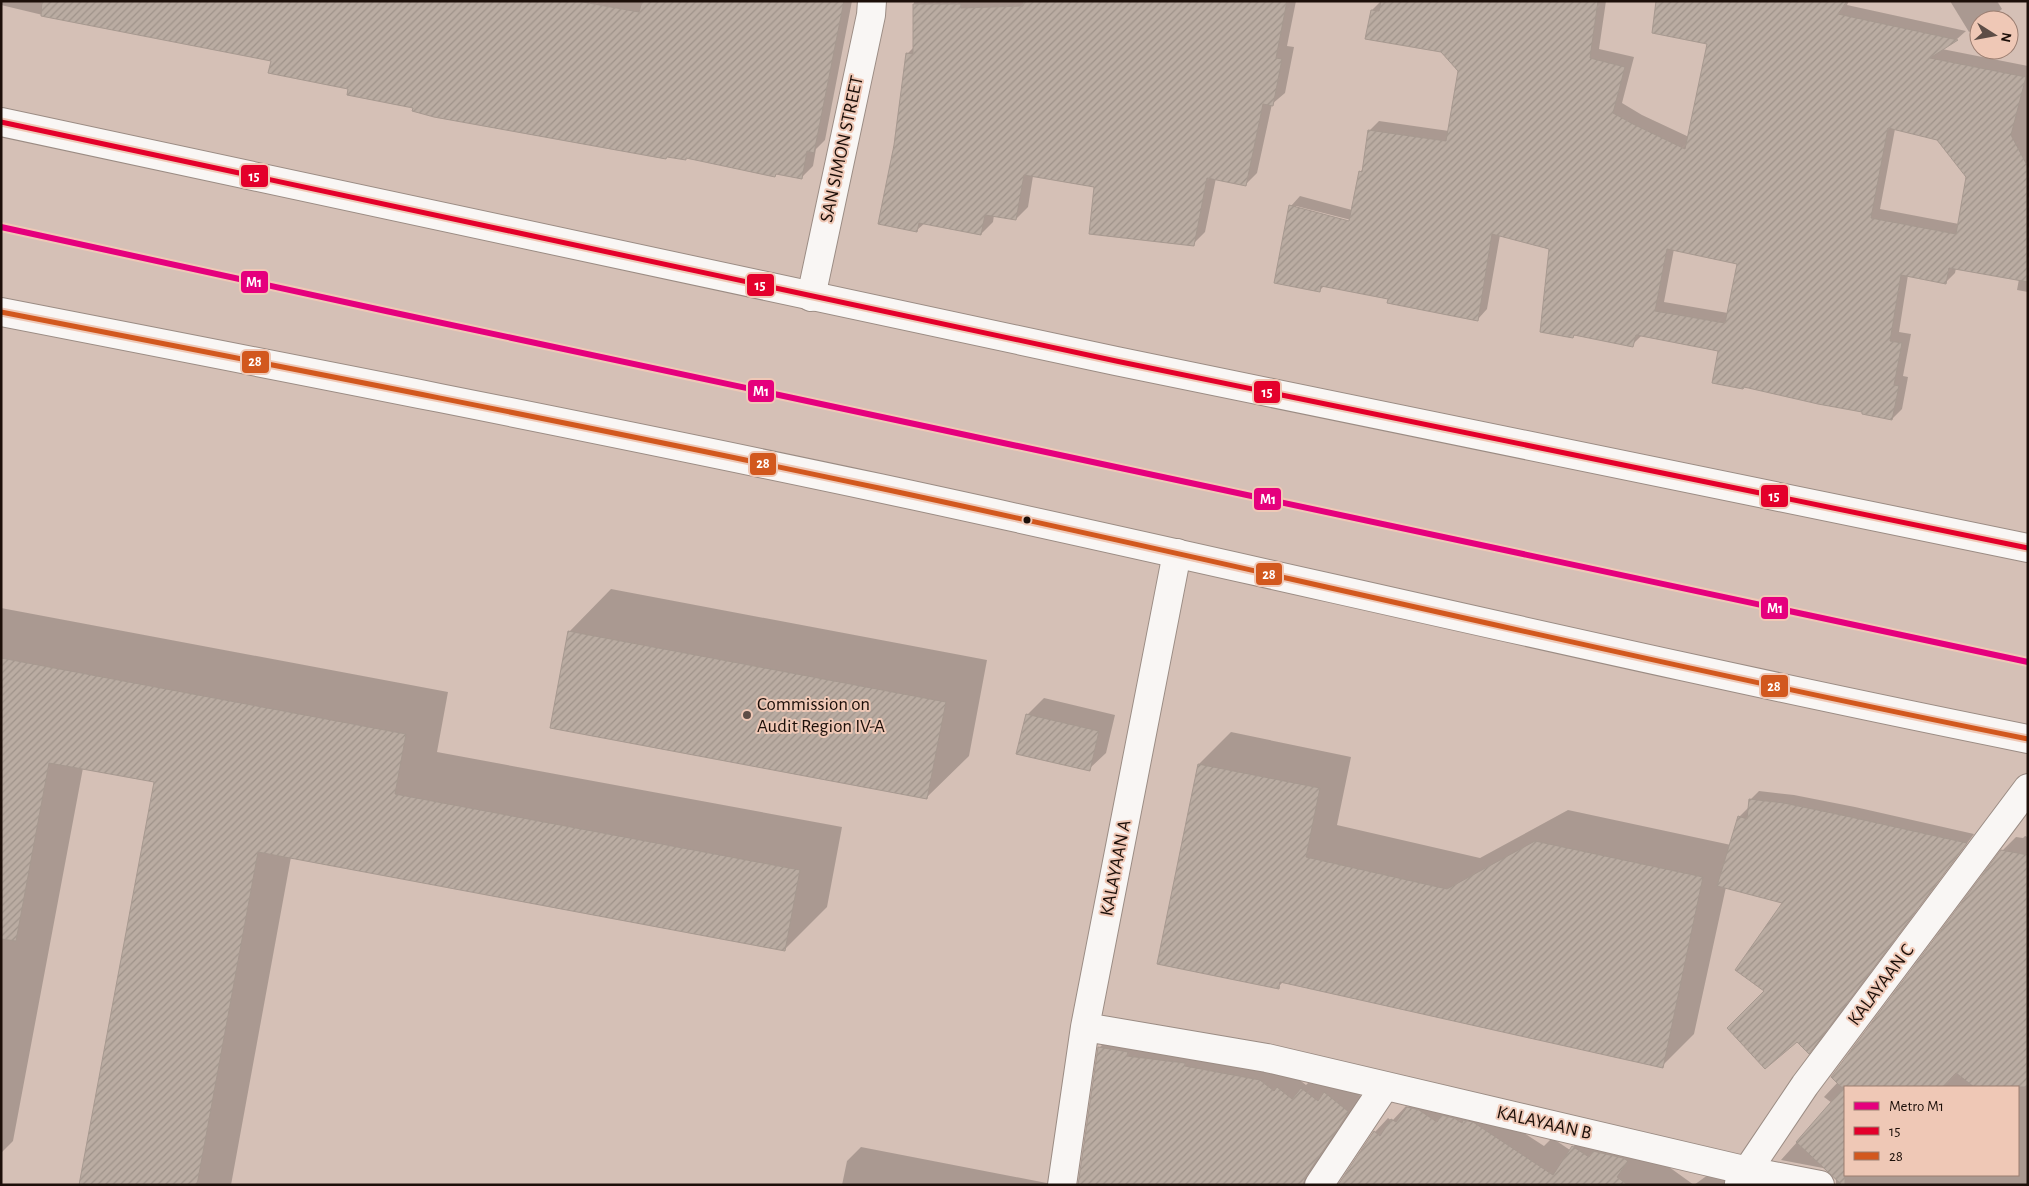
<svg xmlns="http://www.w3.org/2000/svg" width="2029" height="1186" font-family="'Alegreya Sans',sans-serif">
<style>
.shadow{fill:#0003;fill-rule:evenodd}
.building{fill:url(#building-hatch);stroke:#a79990;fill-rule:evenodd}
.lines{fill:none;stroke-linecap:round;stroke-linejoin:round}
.street-casing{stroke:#9b8c84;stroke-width:30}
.secondary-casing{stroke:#9b8c84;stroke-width:30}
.primary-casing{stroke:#9b8c84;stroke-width:30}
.street{stroke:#f9f6f4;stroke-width:28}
.secondary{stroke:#f9f6f4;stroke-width:28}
.primary{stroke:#f9f6f4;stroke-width:28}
.bus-1-casing{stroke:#efc8b6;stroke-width:9}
.bus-2-casing{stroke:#efc8b6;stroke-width:9}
.bus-1{stroke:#e4002b;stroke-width:5}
.bus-2{stroke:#d2581e;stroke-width:5}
.metro-1-casing{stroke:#efc8b6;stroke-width:10}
.metro-1{stroke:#e5007d;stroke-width:6}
.bus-dot{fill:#1c0f09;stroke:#efc8b6;stroke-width:2}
.poi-dot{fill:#5d4d46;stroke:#efc8b6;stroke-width:2}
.labels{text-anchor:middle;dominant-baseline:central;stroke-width:4;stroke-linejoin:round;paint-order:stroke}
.street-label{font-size:19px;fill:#1c0f09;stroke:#efc8b6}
.poi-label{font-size:19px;fill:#1c0f09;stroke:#efc8b6;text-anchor:start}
.line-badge{stroke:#efc8b6;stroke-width:2}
.badge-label{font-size:14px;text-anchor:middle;font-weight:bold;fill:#fff}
</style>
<defs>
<pattern id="building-hatch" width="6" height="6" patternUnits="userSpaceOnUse" patternTransform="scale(1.25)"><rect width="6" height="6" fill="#baaca2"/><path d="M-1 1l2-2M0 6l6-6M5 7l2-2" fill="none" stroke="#9f938a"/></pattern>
</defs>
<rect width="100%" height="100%" fill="#d5c0b6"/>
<!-- shadow -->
<path class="shadow" d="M1,1H852L825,140L816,149L813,166L801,178L777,173L775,176L687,157L685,159L414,107L350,88L272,60L51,17L1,5Z
M914,1H1296L1287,46L1294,47L1285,93L1272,104L1257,173L1245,185L1216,178L1205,232L1193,244L1095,186L1033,176L1028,207L1016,219L994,215L993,222L981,234L925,223L917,230L895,145L907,54L914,47Z
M1381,1H1606L1599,49L1634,57L1622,103L1642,115L1689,137L1799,1H1849L1847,5L1966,31L1957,39L1942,49L2028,66V292L2017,290L2019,279L1956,268L1955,273L1945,283L1908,275L1899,332L1911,334L1903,376L1908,377L1902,409L1892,419L1864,411L1720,350L1642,335L1632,345L1576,334L1573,337L1550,248L1500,235L1487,309L1478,319L1390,298L1324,286L1320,290L1291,206L1300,196L1352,210L1360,172L1364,168L1369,131L1379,121L1449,131L1459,70L1441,51L1372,10ZM1895,129L1938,138L1967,177L1959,224L1880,209ZM1296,206L1355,221V224L1296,208ZM1674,249L1738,263L1728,313L1664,302Z
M1950,1H1997L2002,9L1989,20H1979V26L1969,32Z
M611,589L987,660L969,756L926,798L569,632Z
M1,608L448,692L437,752L842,827L827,907L784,950L291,857L231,1185H80L155,781L83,768L13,1141L1,1153Z
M1044,698L1115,715L1106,753L1089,769L1027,715Z
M1231,732L1351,757L1337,825L1480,858L1568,810L1731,845L1739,817L1748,808L1750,800L1759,791L1794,795L1855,807L1974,834L1818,1043L1809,1052L1797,1040L1766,991L1784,902L1726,887L1694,1034L1662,1066L1284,981L1278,987L1158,963L1199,764Z
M2025,836L2028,837V1185H1836V1180L1831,1172L1823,1168L1781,1160L1832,1103L1824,1097L1838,1082L2002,851L2016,837L2023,838ZM1845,1087H2018V1175H1845Z
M1113,1034L1274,1066L1288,1078L1292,1074L1306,1085L1316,1075L1331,1087L1339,1079L1362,1097L1326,1185H1079L1099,1048Z
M1422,1094L1487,1109L1544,1146L1552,1138L1570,1150L1587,1133L1637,1144L1694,1185L1723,1164L1756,1185H1339L1375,1132L1388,1118L1392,1121L1406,1106L1408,1107Z
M861,1147L1057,1185H842L847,1161Z"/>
<!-- building -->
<path class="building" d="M42,1H577L639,12L642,1H844L814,153L807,151L802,179L776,174L775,177L686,158V160L667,157L666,159L434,117L412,111L413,108L347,95L348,89L268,73L271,61L41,16Z
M1023,1H1287L1276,58L1282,59L1273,106L1263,104L1246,186L1207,178L1194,246L1089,234L1094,187L1024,175L1016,220L985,215L981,235L919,223L917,232L878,224L894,145L906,53L913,54V4H961V8L1023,6Z
M1381,1H1598L1590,58L1625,67L1613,113L1633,124L1685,149L1707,44L1652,33L1656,1H1847L1838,14L1958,40L1930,58L2026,77L2011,135L2028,167V282L1949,268L1946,284L1901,275L1890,341L1902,343L1894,385L1899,386L1892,420L1862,414V412L1818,404L1744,387L1743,389L1712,383L1718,351L1636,335L1633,347L1574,335L1573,338L1540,332L1549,249L1492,234L1478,321L1387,303L1388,299L1321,286L1320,292L1274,283L1289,205L1349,221L1359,171L1362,172L1368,130L1446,141L1458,71L1441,52L1365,39L1371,10L1379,11ZM1888,128L1937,140L1966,177L1956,234L1871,218ZM1667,249L1737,264L1725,323L1655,311Z
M568,631L946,702L927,799L550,728Z
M1,658L406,734L395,794L800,870L785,951L258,852L197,1185H79L154,782L49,763L16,941L1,939Z
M1026,714L1099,731L1090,771L1016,754Z
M1198,764L1320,788L1306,857L1447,889L1535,841L1703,877L1663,1068L1280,982L1279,989L1157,964Z
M1749,799L1784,803L1846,816L1967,843L1809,1054L1797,1042L1765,1069L1727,1028L1764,991L1735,970L1782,903L1717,886L1738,816L1747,819Z
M2001,850L2028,855V1087H1974L1956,1073L1943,1087H1845V1185H1842L1796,1142L1844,1087H1841L1831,1077Z
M1098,1047L1128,1052L1127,1056L1185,1063V1066L1260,1080L1274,1091L1277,1087L1292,1099L1301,1088L1318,1101L1324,1092L1349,1112L1306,1176L1303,1185H1078Z
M1407,1107L1419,1110L1437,1122L1441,1115L1454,1118L1462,1123L1463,1120L1473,1122L1553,1175L1572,1146L1589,1157L1593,1151L1623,1158L1628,1161L1617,1177L1628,1185H1338L1374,1131L1380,1136L1391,1119L1396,1122Z"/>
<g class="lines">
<defs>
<path id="street" d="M1085,1027L1267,1058L1748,1171L1820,1185
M1739,1183L1805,1085L2028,788
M1062,1185L1085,1027L1177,553
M1319,1185L1385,1086"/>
<path id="secondary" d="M811,297L871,15L872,1"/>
<path id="primary" d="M1,122L1116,361L2028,548
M1,312C294,369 587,426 879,488C1262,570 1643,662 2028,739"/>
</defs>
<!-- street casing -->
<use href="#street" class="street-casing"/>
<!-- secondary casing -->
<use href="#secondary" class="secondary-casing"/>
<!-- primary casing -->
<use href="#primary" class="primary-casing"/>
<!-- street -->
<use href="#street" class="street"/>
<!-- secondary -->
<use href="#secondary" class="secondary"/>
<!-- primary -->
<use href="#primary" class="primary"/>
<defs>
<path id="bus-1" d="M1,122L1116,361L2028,548"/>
<path id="bus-2" d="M1,312C294,369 587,426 879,488C1262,570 1643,662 2028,739"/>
</defs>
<!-- bus-1 casing -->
<use href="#bus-1" class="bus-1-casing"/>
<!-- bus-2 casing -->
<use href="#bus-2" class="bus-2-casing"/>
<!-- bus-1 -->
<use href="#bus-1" class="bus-1"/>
<!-- bus-2 -->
<use href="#bus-2" class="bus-2"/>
<defs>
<path id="metro-1" d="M1,227L386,311L2028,662"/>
</defs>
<!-- metro-1 casing -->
<use href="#metro-1" class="metro-1-casing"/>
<!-- metro-1 -->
<use href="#metro-1" class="metro-1"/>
</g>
<!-- markers -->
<circle class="bus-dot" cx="1027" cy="520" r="4.5"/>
<circle class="poi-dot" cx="747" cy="715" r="5"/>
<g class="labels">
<!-- street labels -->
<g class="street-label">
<text transform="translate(842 149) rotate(-78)">SAN SIMON STREET</text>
<text transform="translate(1116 868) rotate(-79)">KALAYAAN A</text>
<text transform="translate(1881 985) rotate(-53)">KALAYAAN C</text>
<text transform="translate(1544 1123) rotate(13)">KALAYAAN B</text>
</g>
<!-- poi labels -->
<g class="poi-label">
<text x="757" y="704">Commission on<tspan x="757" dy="22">Audit Region IV-A</tspan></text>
</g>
</g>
<g class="line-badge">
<rect x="240" y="164" width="29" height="24" rx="5" fill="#e4002b"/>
<rect x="240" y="270" width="29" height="24" rx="5" fill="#e5007d"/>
<rect x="746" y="273" width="29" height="24" rx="5" fill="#e4002b"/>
<rect x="241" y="350" width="29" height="24" rx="5" fill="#d2581e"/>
<rect x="747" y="379" width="28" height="24" rx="5" fill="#e5007d"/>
<rect x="1253" y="380" width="28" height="24" rx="5" fill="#e4002b"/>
<rect x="749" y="452" width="28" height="24" rx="5" fill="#d2581e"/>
<rect x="1760" y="484" width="29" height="24" rx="5" fill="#e4002b"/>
<rect x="1253" y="487" width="29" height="24" rx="5" fill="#e5007d"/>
<rect x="1255" y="562" width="28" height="24" rx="5" fill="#d2581e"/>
<rect x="1760" y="596" width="29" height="24" rx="5" fill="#e5007d"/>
<rect x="1760" y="674" width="29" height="24" rx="5" fill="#d2581e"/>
</g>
<g class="badge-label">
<text x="254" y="181">15</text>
<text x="254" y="287">M1</text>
<text x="760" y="290">15</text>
<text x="255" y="366">28</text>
<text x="761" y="396">M1</text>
<text x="1267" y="397">15</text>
<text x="763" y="468">28</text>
<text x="1774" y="501">15</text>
<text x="1268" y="504">M1</text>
<text x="1269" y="579">28</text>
<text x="1775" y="613">M1</text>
<text x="1774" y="691">28</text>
</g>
<!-- border -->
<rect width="2029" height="1186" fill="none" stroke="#1c0f09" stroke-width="5"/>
<!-- legend -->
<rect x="1844" y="1086" width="175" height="90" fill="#efc8b6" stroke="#9b7e71"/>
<rect x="1854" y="1102" width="25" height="8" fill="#e5007d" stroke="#9b7e71"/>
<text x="1889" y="1111" font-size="15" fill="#1c0f09">Metro M1</text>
<rect x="1854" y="1127" width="25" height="8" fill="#e4002b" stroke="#9b7e71"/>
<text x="1889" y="1136" font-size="15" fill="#1c0f09">15</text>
<rect x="1854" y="1152" width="25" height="8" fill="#d2581e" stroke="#9b7e71"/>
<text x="1889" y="1161" font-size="15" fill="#1c0f09">28</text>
<!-- north arrow -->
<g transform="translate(1994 35) rotate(101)"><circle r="24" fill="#efc8b6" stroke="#9b7e71"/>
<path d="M0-4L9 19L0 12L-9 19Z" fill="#5d4d46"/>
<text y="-8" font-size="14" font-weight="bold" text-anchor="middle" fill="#1c0f09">N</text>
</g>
</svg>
